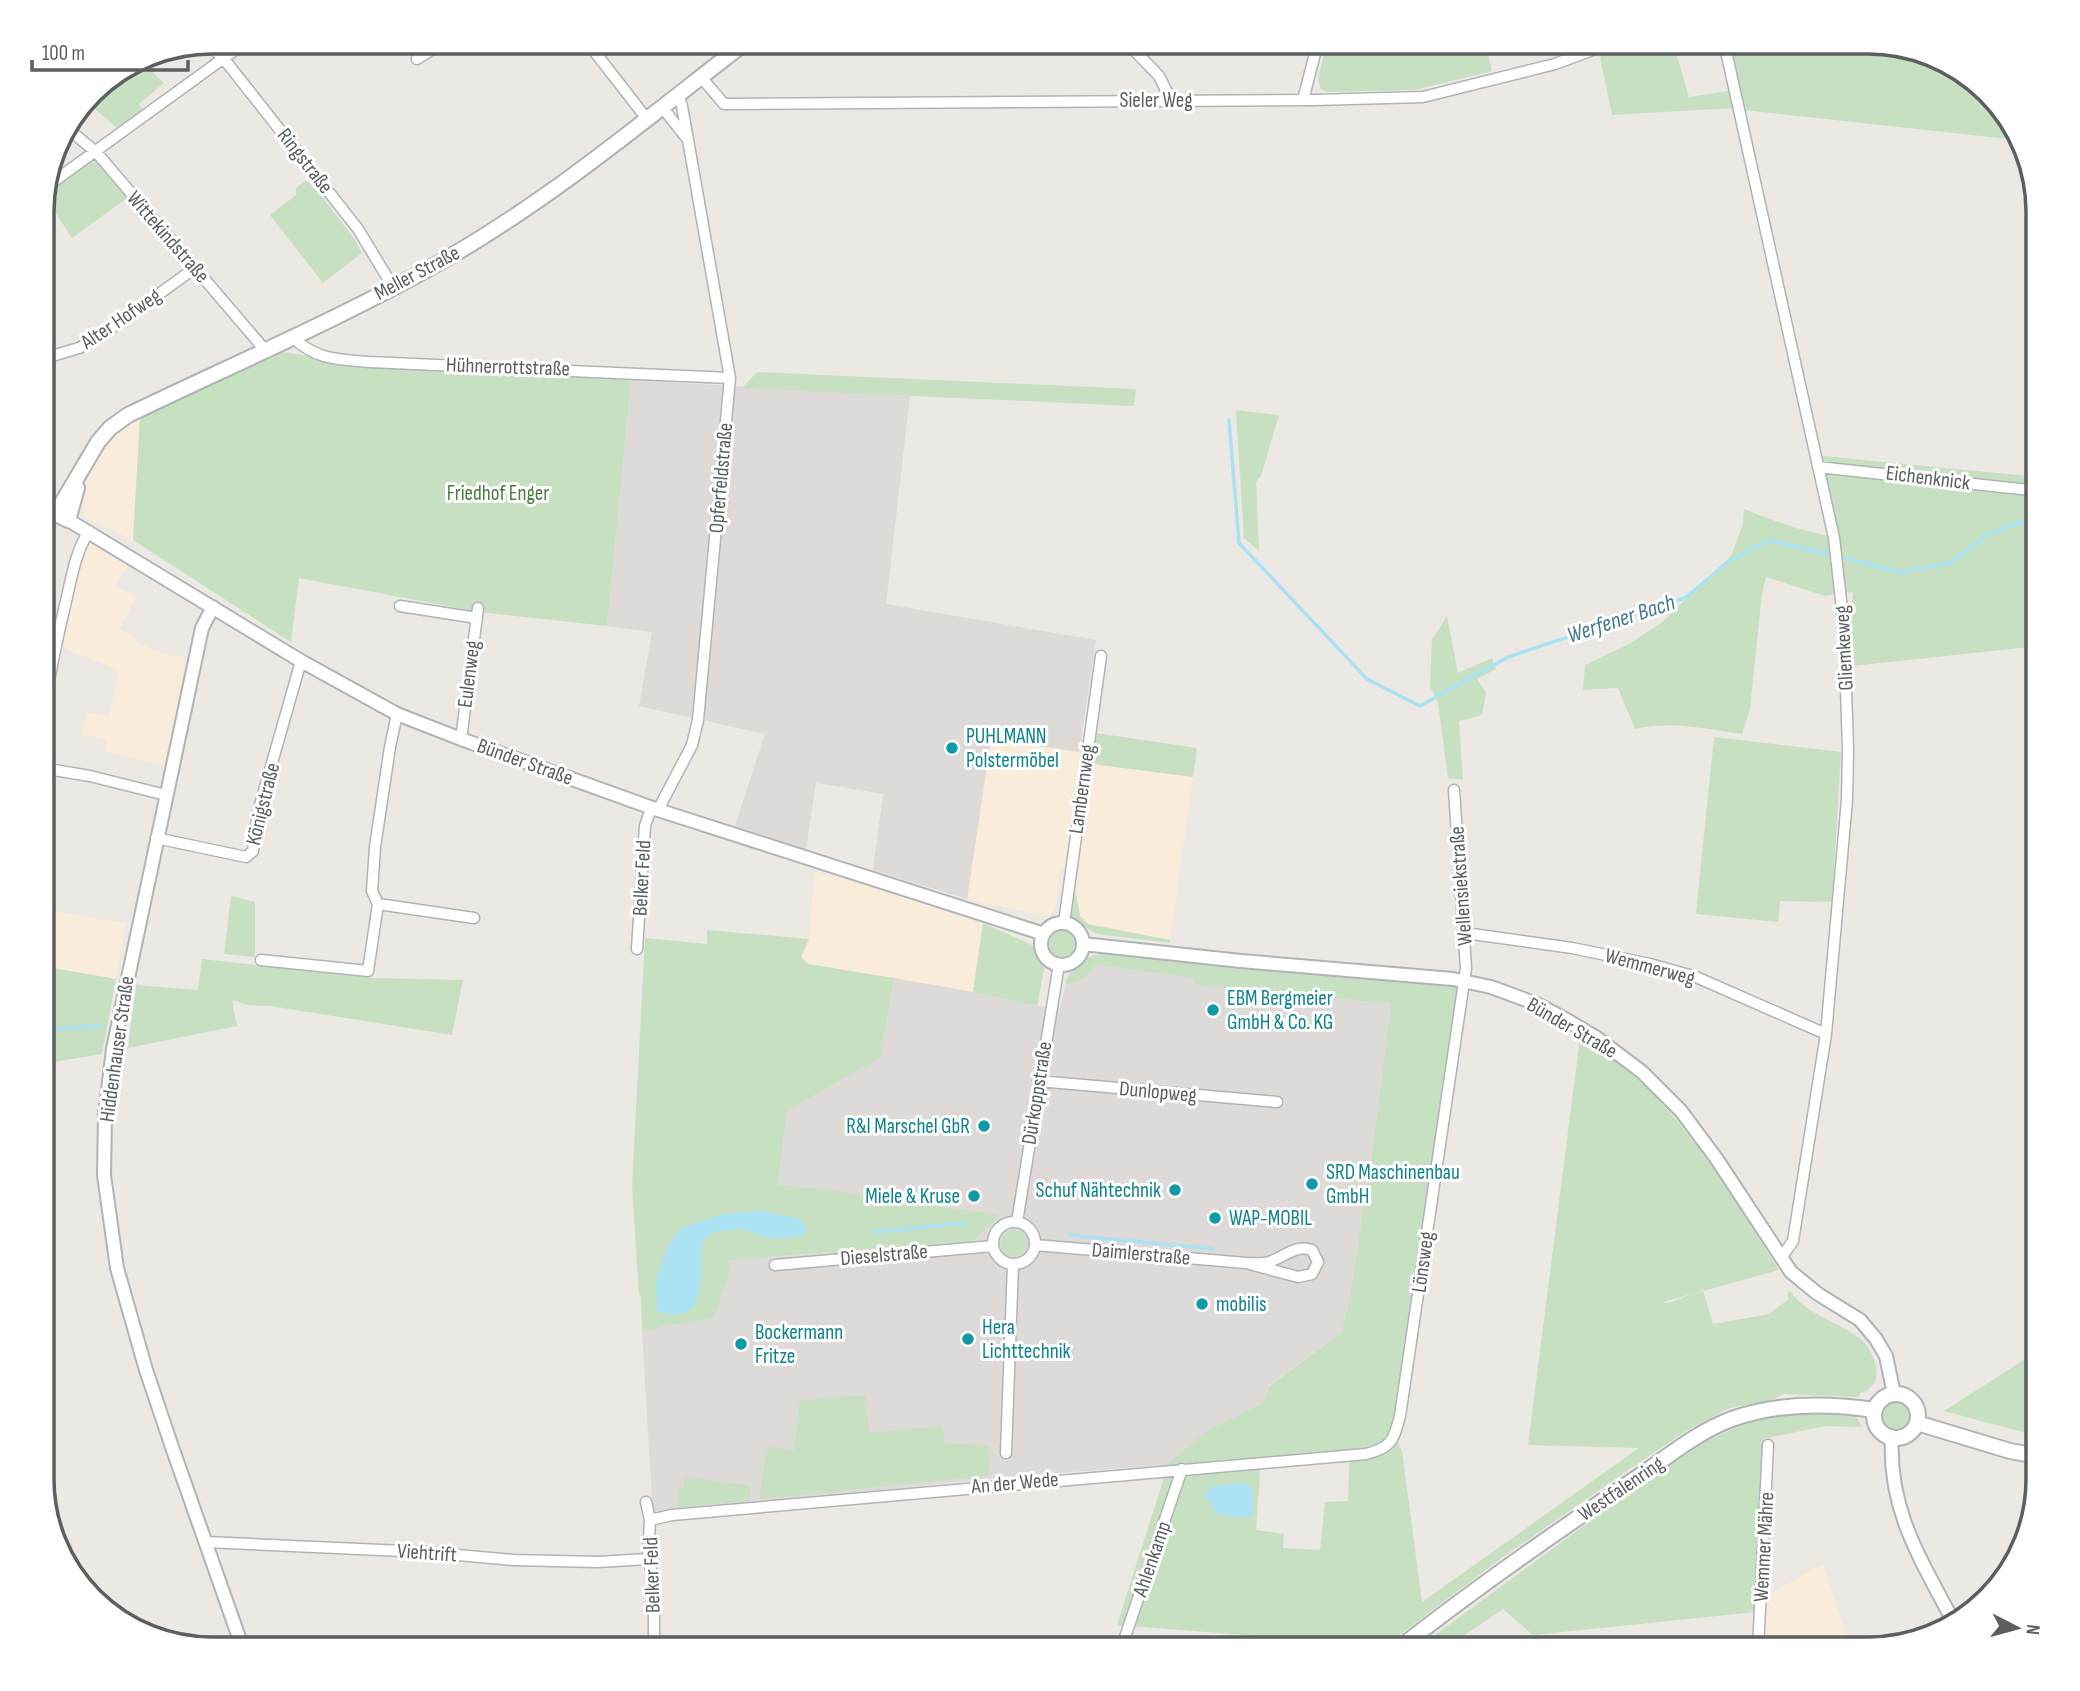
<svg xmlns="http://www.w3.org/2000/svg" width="2080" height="1691" font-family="'Sofia Sans Condensed',sans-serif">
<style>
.commercial{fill:#f9ecda}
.industrial{fill:#dddad7}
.green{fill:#c7e0c2;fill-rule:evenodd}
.water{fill:#aae2f4}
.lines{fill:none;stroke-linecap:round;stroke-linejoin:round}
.stream{stroke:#aae2f4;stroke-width:3.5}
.minor-casing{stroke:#b0b4b6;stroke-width:13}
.tertiary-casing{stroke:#b0b4b6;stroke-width:16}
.secondary-casing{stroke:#afb3b6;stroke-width:18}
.minor{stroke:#fff;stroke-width:10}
.tertiary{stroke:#fff;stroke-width:12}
.secondary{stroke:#fff;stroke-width:14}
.culture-dot{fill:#0f9aa8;stroke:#fff;stroke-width:2.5}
.labels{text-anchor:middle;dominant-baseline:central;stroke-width:6;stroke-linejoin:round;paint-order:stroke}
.street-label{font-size:21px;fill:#5b5f61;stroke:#fff}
.park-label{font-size:21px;fill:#477d3e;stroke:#fff}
.culture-label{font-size:21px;fill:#0d838f;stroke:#fff;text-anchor:start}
.water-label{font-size:23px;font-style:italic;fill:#437993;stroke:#fff}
.rim{fill:none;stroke:#5b5f61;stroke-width:3.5}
</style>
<rect width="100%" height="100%" fill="#ece8e3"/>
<!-- commercial -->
<path class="commercial" d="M140,418L133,540L85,518L82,504L84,486L97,460L113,438Z
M89,543L128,566L116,585L136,597L120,629L137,638L136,641L152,650L186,658L166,766L105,751L106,740L82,736L86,712L110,716L118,670L61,647L83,556Z
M991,739L1079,752L1078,762L1193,777L1170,940L1088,924L1080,917L1076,884L1064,867H1061L1055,909L1051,915L1045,916L967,899Z
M814,871L966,915L983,923L973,992L808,964L801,957L809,939Z
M50,910L126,923L116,979L47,967L51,943L49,926Z
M1823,1564L1851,1649H1762L1765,1597Z"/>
<!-- industrial -->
<path class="industrial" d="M631,380L910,396L886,604L1096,640L1079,752L991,739L967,899L873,870L883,794L816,783L806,849L735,826L765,734L639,706L652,632L607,626Z
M1096,965L1194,978V984L1391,1004L1376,1124L1350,1297L1341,1333L1269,1385L1265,1403L1206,1431L1167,1465L1016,1476L653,1514L642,1331L714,1318L727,1260L974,1241L999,1215L840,1191L778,1186L787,1111L880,1058L894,978L973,992L1037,1006L1060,1008L1065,985L1085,979Z"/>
<!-- green -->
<path class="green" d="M1327,42H1485L1492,71L1414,90L1327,92L1320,88L1318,78Z
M1632,42H1673L1689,97L1729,91L1733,108L1612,115L1600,57Z
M1728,42H1868L1932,55L1980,84L2008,139L1744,110Z
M139,60L164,83L139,104L143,111L118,129L87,102L100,85Z
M94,160L127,198L72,238L44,195Z
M305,181L311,182L355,240L362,253L323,283L270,215L296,195V188Z
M278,351L365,366L631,380L607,626L479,612L299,578L291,642L133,540L140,418Z
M757,372L1136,389L1134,406L742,388Z
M1236,410L1279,415L1261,476L1256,482L1259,551L1244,538Z
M1822,456L2038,477V646L1852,666L1850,626L1853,592L1825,596L1766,577L1762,593L1750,709L1742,734C1706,729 1671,720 1635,729L1618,688L1583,690L1585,665L1629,644L1661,623L1731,556L1743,524L1744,509C1775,521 1805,533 1838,537Z
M1447,616L1458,673L1492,658L1496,669L1477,679L1486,693L1482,715L1459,721L1463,780L1448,778L1438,703L1430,686L1432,640Z
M1096,733L1197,748L1193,777L1092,764Z
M1714,737L1841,752L1832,902L1780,901L1778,922L1696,914Z
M1074,884L1080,916L1088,924L1170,940V943L1098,934L1091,931L1071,916Z
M231,896L255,902V957L224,954Z
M983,923L1032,945L1045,964L1037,1006L973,992Z
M707,930L809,939L801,957L808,964L894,978L880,1058L787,1111L778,1185L840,1191L999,1215L974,1241L728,1260L729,1273L714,1318L642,1331L641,1296L639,1295L632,1186L645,938L707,944Z
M1049 944a13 13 0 1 1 26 0a13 13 0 1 1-26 0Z
M42,943H51L47,967L116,979L102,1054L42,1064Z
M1105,953L1455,984L1458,989L1392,1431L1402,1451L1422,1602L1639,1448L1528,1445L1580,1038C1599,1051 1621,1063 1637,1079C1696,1133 1737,1204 1779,1270L1663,1302L1668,1303L1703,1290L1713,1324L1769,1314L1789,1299L1787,1294L1790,1291C1806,1314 1836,1321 1858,1337C1876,1350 1888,1386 1860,1393L1859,1397L1784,1394L1767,1402L1729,1408L1685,1432L1634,1466L1503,1557L1381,1649H1353L1346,1643L1117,1625L1163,1481L1164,1467L1206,1431L1264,1403L1269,1386L1341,1333L1350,1297L1376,1124L1391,1004L1194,984V978L1096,965L1085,979L1065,985C1069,966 1087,955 1105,953ZM1350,1451L1348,1501L1325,1502L1320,1550L1283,1548L1284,1534L1256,1530L1261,1458Z
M202,959L372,978L463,980L452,1035L271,1006L249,1005L232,1000L237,1026L128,1048L136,985L198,990Z
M1001 1243a13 13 0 1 1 26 0a13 13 0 1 1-26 0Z
M2038,1351V1436L1944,1411Z
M865,1395L869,1433L943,1426L944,1443L990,1446L988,1476L759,1499L767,1447L794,1450L800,1401Z
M1881 1416a15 15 0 1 1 30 0a15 15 0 1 1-30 0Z
M1807,1410L1855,1415L1862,1427L1825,1426L1763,1439L1756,1612L1533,1635L1503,1609L1444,1649H1416L1619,1500L1706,1441L1753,1420Z
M683,1477L751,1486L749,1501L678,1507L677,1489L684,1488Z"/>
<!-- water -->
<path class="water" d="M762,1211L800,1219L807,1228L804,1235L771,1239L743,1229L728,1230L714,1232L703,1240C696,1270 714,1329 657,1311L656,1281L666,1249L681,1228L724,1214Z
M1246,1483L1251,1486L1253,1497V1516L1231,1517L1216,1513L1203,1493L1215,1486Z"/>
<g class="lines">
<!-- stream -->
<path class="stream" d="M1229,420L1239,543L1367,679L1420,706L1441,694
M1841,557L1900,572L1950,563L1987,535L2038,515
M1443,693L1508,657L1685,598L1728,562L1769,540L1832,555
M42,1030L103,1026
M873,1232L966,1223
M1069,1235L1213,1249"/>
<defs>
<path id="minor" d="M587,42L647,119
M1126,42L1159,76L1171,100
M1724,42L1834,538L1842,609L1845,658L1848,750L1847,800L1826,1034L1793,1241L1781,1258
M207,43L224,59L358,229L393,287
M417,59L443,42
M701,77L724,104L1315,100L1423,97L1555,64L1614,42
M1303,100L1318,42
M662,107L688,140
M67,128L96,152L265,350
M46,187L246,42
M42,306L43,307
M292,337C317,360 336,359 369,362L730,378
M42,359L79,348L102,335L195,268
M1818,467L2038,491
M400,606L477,618
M397,714L390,747L375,847L372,891L378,904L474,918
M42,719C49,678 57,638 67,597C72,575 76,551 89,531
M461,739L478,608
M42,768L90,776L166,795
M658,810L692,745L698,720L730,378L682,106L678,95
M156,838L246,857L253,851L258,812L301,661
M1064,923L1101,656
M1465,933L1572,948L1650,964L1696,977L1826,1034
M637,949L645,826L651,808
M261,960L368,971L378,904
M1038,1081L1277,1102
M1017,1222L1059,964
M993 1243a21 21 0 1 1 42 0a21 21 0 1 1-42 0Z
M1035,1245L1246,1263L1298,1277L1312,1274L1318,1262L1312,1250C1295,1244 1285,1257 1269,1262C1262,1264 1254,1263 1246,1263
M775,1265L993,1246
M1006,1453L1013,1264
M646,1502L650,1520L648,1559L654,1579V1649
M650,1520L672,1515L1366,1454C1391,1448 1394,1440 1400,1416L1466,968L1454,790
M206,1542L425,1552L513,1560L598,1562L648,1559
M1121,1649L1182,1469
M1758,1649L1768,1445"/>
<path id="tertiary" d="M68,520L301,661L397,714L461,739L658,810L1044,934
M213,607L202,628L113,1049L105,1115L104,1175L117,1268L146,1370L172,1447L243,1649
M1041 944a21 21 0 1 1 42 0a21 21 0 1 1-42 0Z
M1083,944L1241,961L1453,979L1491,987L1537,1004L1565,1019L1597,1038L1642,1072L1681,1111L1716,1158L1791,1272L1818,1294L1860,1320L1876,1339L1886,1356L1894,1394
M1892,1438C1888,1511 1922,1561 1954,1623"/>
<path id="secondary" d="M42,507L68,520L77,488
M56,513L98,442L110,428L128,415C236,363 347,316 451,256C556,195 650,116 746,42
M1874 1416a22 22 0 1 1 44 0a22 22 0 1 1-44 0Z
M1917,1423L2010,1451L2038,1456
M1398,1649C1473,1590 1553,1534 1632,1481C1664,1460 1696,1432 1732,1419C1777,1403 1827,1403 1874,1410"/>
</defs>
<!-- minor casing -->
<use href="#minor" class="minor-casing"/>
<!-- tertiary casing -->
<use href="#tertiary" class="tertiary-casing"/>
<!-- secondary casing -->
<use href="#secondary" class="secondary-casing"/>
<!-- minor -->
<use href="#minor" class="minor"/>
<!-- tertiary -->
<use href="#tertiary" class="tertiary"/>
<!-- secondary -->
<use href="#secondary" class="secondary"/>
</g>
<!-- markers -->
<g class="culture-dot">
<circle cx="952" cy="748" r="7"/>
<circle cx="1213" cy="1010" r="7"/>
<circle cx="984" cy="1126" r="7"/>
<circle cx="1312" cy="1184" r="7"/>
<circle cx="1175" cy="1190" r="7"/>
<circle cx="974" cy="1196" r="7"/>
<circle cx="1215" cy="1218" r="7"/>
<circle cx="1202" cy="1304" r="7"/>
<circle cx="968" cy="1339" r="7"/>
<circle cx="741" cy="1344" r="7"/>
</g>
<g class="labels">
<!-- street labels -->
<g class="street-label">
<text x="1156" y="100">Sieler Weg</text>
<text transform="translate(305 161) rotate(52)">Ringstraße</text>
<text transform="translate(168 237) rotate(49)">Wittekindstraße</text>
<text transform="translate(417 273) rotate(-28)">Meller Straße</text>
<text transform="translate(121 319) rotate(-34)">Alter Hofweg</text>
<text transform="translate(508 367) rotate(2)">Hühnerrottstraße</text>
<text transform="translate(721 478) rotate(-85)">Opferfeldstraße</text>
<text transform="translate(1928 478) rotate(7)">Eichenknick</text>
<text transform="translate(1844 648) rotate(-93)">Gliemkeweg</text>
<text transform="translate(469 674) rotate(-83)">Eulenweg</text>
<text transform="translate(525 762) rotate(20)">Bünder Straße</text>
<text transform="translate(1082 789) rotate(-82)">Lambernweg</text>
<text transform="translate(263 804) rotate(-76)">Königstraße</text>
<text transform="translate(642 878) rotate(-87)">Belker Feld</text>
<text transform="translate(1461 886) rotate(-94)">Wellensiekstraße</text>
<text transform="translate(1650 967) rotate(15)">Wemmerweg</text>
<text transform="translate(1572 1028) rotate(30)">Bünder Straße</text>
<text transform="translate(117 1049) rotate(-82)">Hiddenhauser Straße</text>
<text transform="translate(1158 1092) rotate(5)">Dunlopweg</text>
<text transform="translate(1037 1093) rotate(-81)">Dürkoppstraße</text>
<text transform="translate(1141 1254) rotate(5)">Daimlerstraße</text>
<text transform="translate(884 1255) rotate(-5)">Dieselstraße</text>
<text transform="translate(1423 1262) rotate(-82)">Lönsweg</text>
<text transform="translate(1015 1483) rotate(-5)">An der Wede</text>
<text transform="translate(1621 1489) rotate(-34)">Westfalenring</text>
<text transform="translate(1764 1547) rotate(-87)">Wemmer Mähre</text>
<text transform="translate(427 1553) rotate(4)">Viehtrift</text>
<text transform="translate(1152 1559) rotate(-71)">Ahlenkamp</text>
<text transform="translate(652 1575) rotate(-92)">Belker Feld</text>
</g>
<!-- park labels -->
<g class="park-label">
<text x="498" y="493">Friedhof Enger</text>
</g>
<!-- culture labels -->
<g class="culture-label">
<text x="966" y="736">PUHLMANN<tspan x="966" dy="24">Polstermöbel</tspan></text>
<text x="1227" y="998">EBM Bergmeier<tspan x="1227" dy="24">GmbH &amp; Co. KG</tspan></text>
<text x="970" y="1126" text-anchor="end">R&amp;I Marschel GbR</text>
<text x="1326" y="1172">SRD Maschinenbau<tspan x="1326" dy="24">GmbH</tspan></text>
<text x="1161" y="1190" text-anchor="end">Schuf Nähtechnik</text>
<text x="960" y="1196" text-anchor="end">Miele &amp; Kruse</text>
<text x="1229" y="1218">WAP-MOBIL</text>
<text x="1216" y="1304">mobilis</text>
<text x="982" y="1327">Hera<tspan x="982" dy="24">Lichttechnik</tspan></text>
<text x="755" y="1332">Bockermann<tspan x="755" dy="24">Fritze</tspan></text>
</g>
<!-- water labels -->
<g class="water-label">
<text transform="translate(1621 619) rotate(-18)">Werfener Bach</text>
</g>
</g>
<!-- crop -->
<path d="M0 0H2080V1691H0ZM212 54H1868A158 158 0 0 1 2026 212V1479A158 158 0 0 1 1868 1637H212A158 158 0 0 1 54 1479V212A158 158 0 0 1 212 54Z" fill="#fff" fill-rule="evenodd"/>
<path class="rim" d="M212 54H1868A158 158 0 0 1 2026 212V1479A158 158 0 0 1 1868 1637H212A158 158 0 0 1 54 1479V212A158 158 0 0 1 212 54Z"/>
<!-- north arrow -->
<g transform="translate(2017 1628) rotate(96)" stroke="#ffffff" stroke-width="5" paint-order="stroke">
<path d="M0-5L12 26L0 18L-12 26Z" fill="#5b5f61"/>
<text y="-10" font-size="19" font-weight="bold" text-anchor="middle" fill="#5b5f61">N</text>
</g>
<!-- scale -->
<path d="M32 60v10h156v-10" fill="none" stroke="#5b5f61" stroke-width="3.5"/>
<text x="42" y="60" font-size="21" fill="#5b5f61" stroke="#ffffff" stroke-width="5" paint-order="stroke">100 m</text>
</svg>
